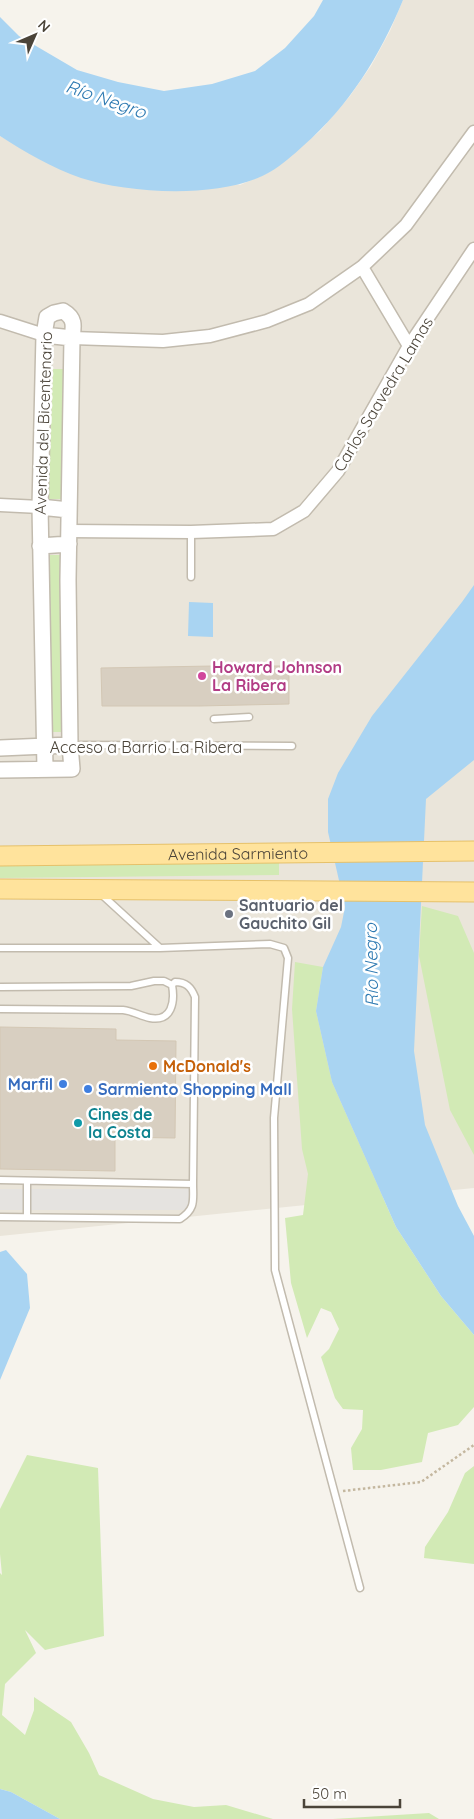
<svg xmlns="http://www.w3.org/2000/svg" width="474" height="1819" font-family="Quicksand,sans-serif">
<style>
.residential{fill:#eae5da}
.green{fill:#d2eab5}
.parking{fill:#e5e3e0}
.water{fill:#a9d4f2}
.building{fill:#d8cfc1;stroke:#d3c7b4}
.lines{fill:none;stroke-linecap:round;stroke-linejoin:round}
.service-casing{stroke:#c2bbae;stroke-width:9}
.minor-casing{stroke:#c2bbae;stroke-width:15}
.tertiary-casing{stroke:#c2bbae;stroke-width:18}
.primary-casing{stroke:#e6c16a;stroke-width:21}
.path{stroke:#c4b79f;stroke-width:2.5;stroke-dasharray:2.5 2.5;stroke-linecap:butt}
.service{stroke:#fff;stroke-width:6}
.minor{stroke:#fff;stroke-width:12}
.tertiary{stroke:#fff;stroke-width:15}
.primary{stroke:#ffe39c;stroke-width:19}
.hotel-dot{fill:#d1479c;stroke:#fff;stroke-width:2}
.worship-dot{fill:#6b7280;stroke:#fff;stroke-width:2}
.food-dot{fill:#e8710a;stroke:#fff;stroke-width:2}
.shop-dot{fill:#3f7fe0;stroke:#fff;stroke-width:2}
.culture-dot{fill:#0f9aa8;stroke:#fff;stroke-width:2}
.labels{text-anchor:middle;dominant-baseline:central;stroke-width:5;stroke-linejoin:round;paint-order:stroke}
.street-label{font-size:16px;fill:#4b4439;stroke:#fff}
.hotel-label{font-size:16px;font-weight:bold;fill:#b23c85;stroke:#fff;text-anchor:start}
.worship-label{font-size:16px;font-weight:bold;fill:#5b616d;stroke:#fff;text-anchor:start}
.food-label{font-size:16px;font-weight:bold;fill:#c56008;stroke:#fff;text-anchor:start}
.shop-label{font-size:16px;font-weight:bold;fill:#366cbe;stroke:#fff;text-anchor:end}
.culture-label{font-size:16px;font-weight:bold;fill:#0d838f;stroke:#fff;text-anchor:start}
.water-label{font-size:18px;font-style:italic;fill:#2e7ab2;stroke:#fff}
</style>
<rect width="100%" height="100%" fill="#f6f3ec"/>
<!-- residential -->
<path class="residential" d="M403,0H474V1188L0,1236V136L41,160L240,185L270,172L320,131L350,96L371,66L390,31Z"/>
<!-- green -->
<path class="green" d="M53,369H65L61,499H48Z
M49,555H61L62,732H50Z
M279,861V875L0,878V863Z
M422,906L458,916L474,953V1155L450,1110L419,956Z
M295,962L323,967L316,1011L332,1082L396,1227L441,1296L474,1335V1407L458,1425L428,1433L422,1462L381,1470H353L351,1448L362,1429L363,1410L343,1409L335,1398L321,1357L329,1349L339,1329L331,1312L321,1308L307,1338L291,1283L285,1218L303,1215L308,1174L302,1149L292,1009Z
M27,1455L98,1468L104,1636L45,1650L25,1630L36,1653L5,1684L2,1715L25,1735L34,1710V1697L71,1722L89,1753L99,1775L153,1799L194,1807L226,1805L273,1819H60L11,1792L0,1789V1573L2,1575L0,1554V1509Z
M474,1466V1564L424,1558L425,1547L448,1512L465,1473Z
M429,1813L439,1819H333Z"/>
<!-- parking -->
<path class="parking" d="M0,1189H195V1210H0Z"/>
<!-- water -->
<path class="water" d="M323,0H403C380,56 349,106 303,146C293,155 282,165 270,172C223,199 131,194 81,178C52,168 25,152 0,136V17L19,36L77,70L118,82L164,91L212,84L255,71L285,48L314,16Z
M474,585V760L426,799L414,1051L425,1125L458,1206L474,1236V1335L441,1296L396,1227L332,1082L316,1011L323,967L341,927L345,907L328,832V799L338,773L372,716L462,602Z
M189,602L213,603V637L188,636Z
M6,1250L27,1274L30,1308L0,1380V1252Z
M0,1789L11,1792L60,1819H0Z"/>
<!-- building -->
<path class="building" d="M213,666H289V704L199,706H102L101,668Z
M0,1027L116,1029V1040L176,1041L175,1138L115,1137V1171L0,1169Z"/>
<g class="lines">
<defs>
<path id="service" d="M191,577V532
M214,719L249,717
M71,745L292,746
M101,894L160,948L270,944L284,948L288,958L274,1118L275,1270L360,1588
M0,948H160
M0,987L131,986L154,981H164L172,985
M0,1009L123,1010C133,1011 140,1016 150,1018C172,1022 175,1002 172,985
M0,1180L193,1184L195,997C191,987 186,982 175,982L172,985
M27,1181V1217
M0,1217L180,1219C196,1209 193,1200 193,1184"/>
<path id="minor" d="M362,267L409,346
M0,321L44,335
M72,338L163,341L210,336L267,321L309,304L362,267L406,225L474,132
M0,505L40,507
M69,531L191,532L273,529L304,511L338,471L409,346L474,249"/>
<path id="tertiary" d="M44,335L72,338
M40,507L69,510
M40,546L69,544
M0,748L70,745
M0,770L72,769L70,745L68,580L72,338C74,325 75,318 63,311L54,313L47,317L44,335L40,507L45,769"/>
<g id="primary">
<path id="s1" d="M0,856L474,851"/>
<path d="M0,889L474,892"/>
</g>
</defs>
<!-- service casing -->
<use href="#service" class="service-casing"/>
<!-- minor casing -->
<use href="#minor" class="minor-casing"/>
<!-- tertiary casing -->
<use href="#tertiary" class="tertiary-casing"/>
<!-- primary casing -->
<use href="#primary" class="primary-casing"/>
<!-- path -->
<path class="path" d="M343,1491L421,1482L474,1445"/>
<!-- service -->
<use href="#service" class="service"/>
<!-- minor -->
<use href="#minor" class="minor"/>
<!-- tertiary -->
<use href="#tertiary" class="tertiary"/>
<!-- primary -->
<use href="#primary" class="primary"/>
</g>
<!-- markers -->
<circle class="hotel-dot" cx="202" cy="676" r="5"/>
<circle class="worship-dot" cx="229" cy="914" r="5"/>
<circle class="food-dot" cx="153" cy="1066" r="5"/>
<g class="shop-dot">
<circle cx="63" cy="1084" r="5"/>
<circle cx="88" cy="1089" r="5"/>
</g>
<circle class="culture-dot" cx="78" cy="1123" r="5"/>
<g class="labels">
<!-- street labels -->
<g class="street-label">
<text transform="translate(383 394) rotate(-59)">Carlos Saavedra Lamas</text>
<text transform="translate(43 423) rotate(-88)">Avenida del Bicentenario</text>
<text x="146" y="747">Acceso a Barrio La Ribera</text>
<text stroke="none"><textPath href="#s1" startOffset="238">Avenida Sarmiento</textPath></text>
</g>
<!-- hotel labels -->
<g class="hotel-label">
<text x="212" y="667">Howard Johnson<tspan x="212" dy="18">La Ribera</tspan></text>
</g>
<!-- worship labels -->
<g class="worship-label">
<text x="239" y="905">Santuario del<tspan x="239" dy="18">Gauchito Gil</tspan></text>
</g>
<!-- food labels -->
<g class="food-label">
<text x="163" y="1066">McDonald's</text>
</g>
<!-- shop labels -->
<g class="shop-label">
<text x="53" y="1084">Marfil</text>
<text x="98" y="1089" text-anchor="start">Sarmiento Shopping Mall</text>
</g>
<!-- culture labels -->
<g class="culture-label">
<text x="88" y="1114">Cines de<tspan x="88" dy="18">la Costa</tspan></text>
</g>
<!-- water labels -->
<g class="water-label">
<text transform="translate(106 99) rotate(19)">Río Negro</text>
<text transform="translate(371 965) rotate(-91)">Río Negro</text>
</g>
</g>
<!-- north arrow -->
<g transform="translate(35 35) rotate(45)" stroke="#ffffff" stroke-width="4" paint-order="stroke">
<path d="M0-4L9 19L0 12L-9 19Z" fill="#4b4439"/>
<text y="-8" font-size="14" font-weight="bold" text-anchor="middle" fill="#4b4439">N</text>
</g>
<!-- scale -->
<path d="M304 1799v8h96v-8" fill="none" stroke="#4b4439" stroke-width="2.5"/>
<text x="312" y="1799" font-size="15" fill="#4b4439" stroke="#ffffff" stroke-width="4" paint-order="stroke">50 m</text>
</svg>
